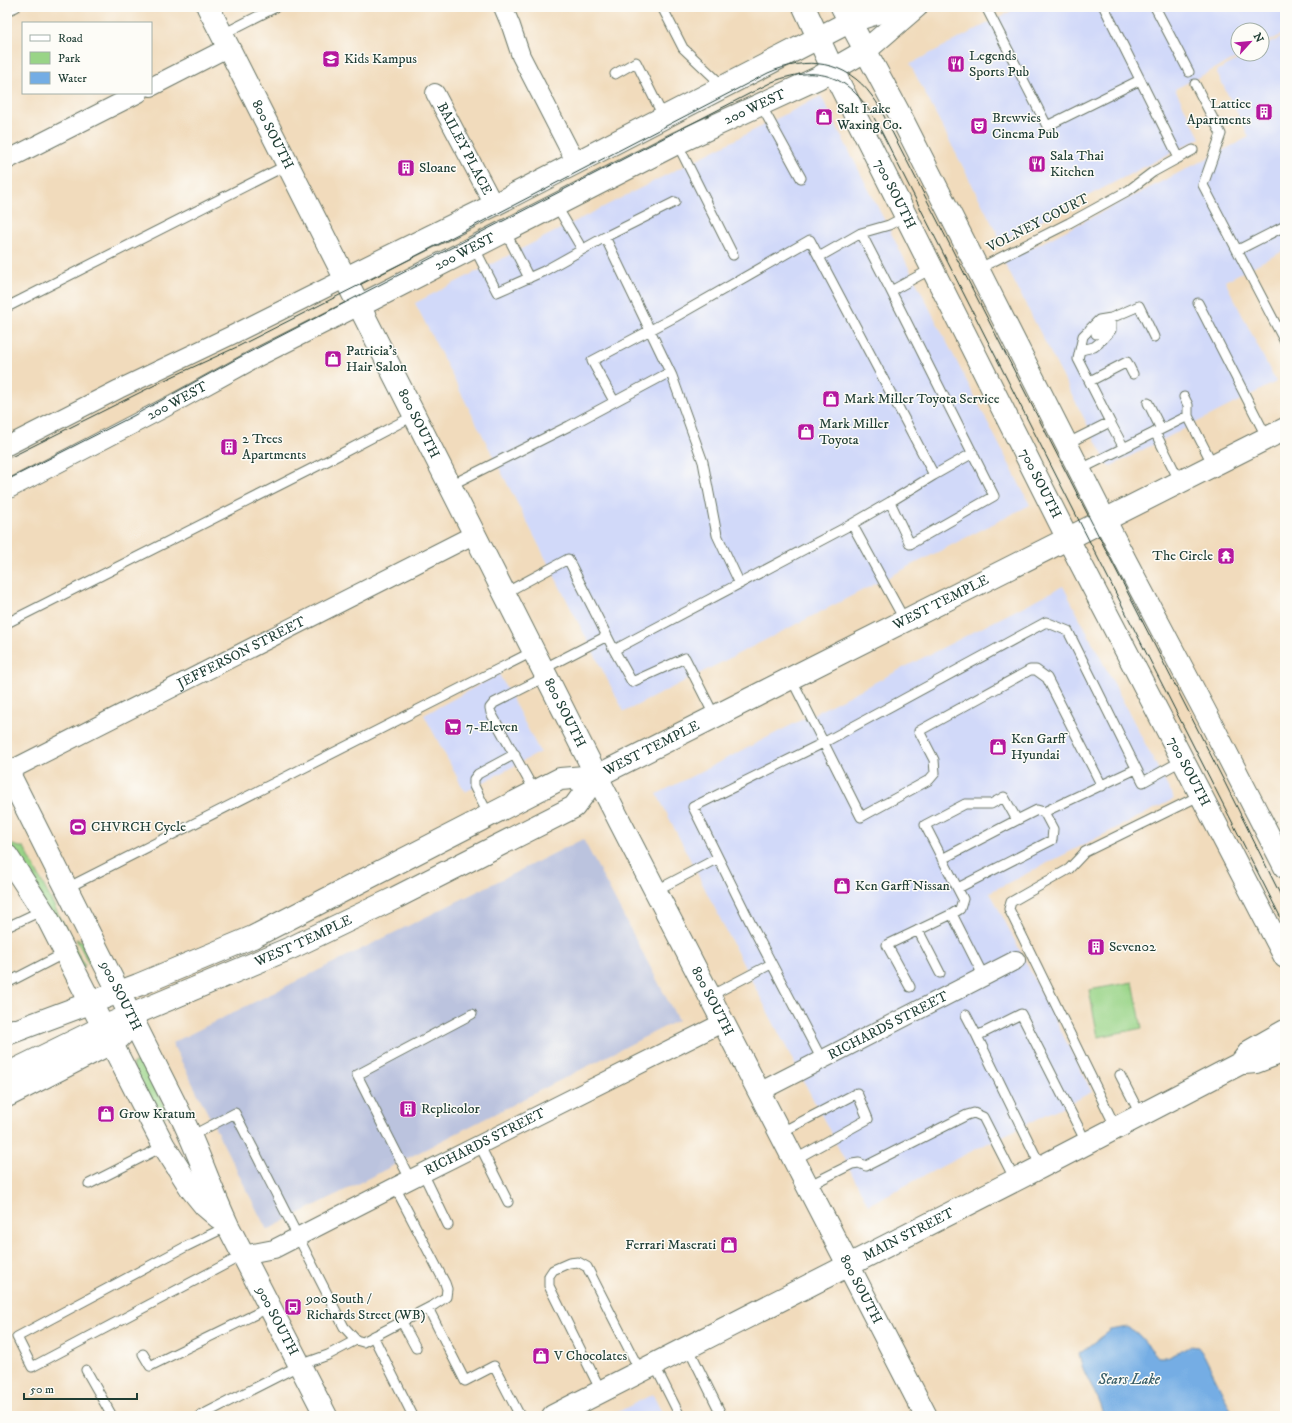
<svg xmlns="http://www.w3.org/2000/svg" width="1292" height="1423" font-family="'IM FELL DW Pica',serif">
<style>
.built{fill:#d1d9f9}
.industrial{fill:#bbc3de}
.green{fill:#99d487;stroke:#5c885e}
.water{fill:#74ade4;stroke:#4a758c}
.lines{fill:none;stroke-linecap:round;stroke-linejoin:round}
.lane-casing{stroke:#687464;stroke-width:11}
.street-casing{stroke:#687464;stroke-width:20}
.secondary-casing{stroke:#687464;stroke-width:24}
.highway-casing{stroke:#687464;stroke-width:24}
.lane{stroke:#fff;stroke-width:9}
.street{stroke:#fff;stroke-width:18}
.secondary{stroke:#fff;stroke-width:22}
.highway{stroke:#fff;stroke-width:22}
.tram{stroke:#1f3d34;stroke-width:1}
.labels{text-anchor:middle;dominant-baseline:central;stroke-width:3;stroke-linejoin:round;paint-order:stroke}
.poi-label{font-size:14px;fill:#1f3d34;stroke:#fdfcf7;text-anchor:start}
.street-label{font-size:14px;fill:#1f3d34;stroke:#fdfcf7}
.water-label{font-size:15px;font-style:italic;fill:#395f69;stroke:#fdfcf7}
</style>
<rect width="100%" height="100%" fill="#fdfcf7"/>
<filter id="ink" filterUnits="userSpaceOnUse"><feTurbulence type="fractalNoise" baseFrequency=".025" numOctaves="2"/><feDisplacementMap in="SourceGraphic" scale="8" xChannelSelector="R" yChannelSelector="G"/><feConvolveMatrix kernelMatrix="1 2 1 2 8 2 1 2 1" color-interpolation-filters="sRGB"/></filter>
<filter id="wash" filterUnits="userSpaceOnUse"><feTurbulence type="fractalNoise" baseFrequency=".012" numOctaves="4" result="noise"/><feDisplacementMap in="SourceGraphic" scale="16" xChannelSelector="R" yChannelSelector="G"/><feGaussianBlur stdDeviation="0.9" result="paint"/><feColorMatrix in="noise" values="0 0 0 0 0 0 0 0 0 0 0 0 0 0 0 0 0 1.4 0 .05"/><feComposite in="paint" operator="in"/></filter>
<g filter="url(#wash)">
<rect width="100%" height="100%" fill="#f1dbbc"/>
<!-- built -->
<path class="built" d="M1019,7H1285V33L1262,45V30H1238V54H1244L1175,89L1200,138L1001,241L910,64Z
M1285,36V250L1225,281L1276,382L1109,467L1004,262L1249,137L1216,71L1249,54H1262V47Z
M821,96L1030,505L624,712L415,303Z
M1063,586L1174,799L990,892L1092,1092L958,1158L868,1205L743,964L657,794Z
M499,674L540,752L465,792L424,715Z
M653,1394L664,1416H610Z"/>
<!-- industrial -->
<path class="industrial" d="M583,839L678,1020L267,1230L172,1043Z"/>
<!-- green -->
<path class="green" d="M9,844L20,847H24L85,966L79,969L7,845Z
M76,939L93,945L95,960L89,964Z
M1133,982L1142,1028L1098,1037L1089,990Z
M141,1060L169,1114L159,1119L132,1064Z"/>
<!-- water -->
<path class="water" d="M1127,1327L1139,1335L1158,1357H1167L1190,1346L1198,1347L1204,1355L1234,1416H1104C1100,1394 1082,1376 1079,1354L1111,1330Z"/>
</g>
<g filter="url(#ink)">
<g class="lines">
<defs>
<path id="lane" d="M662,7L683,48L723,86
M986,7L1047,126L1140,80
M1104,7L1179,158
M1155,7L1189,72
M7,11L16,7
M223,34L276,7
M615,74L636,62L664,118
M1195,84L1221,134L1203,185L1285,342
M761,105L801,178
M677,143L733,255
M556,205L582,249
M505,231L529,278
M861,233L891,291
M605,237L675,202
M474,247L497,292L544,271L605,237L672,376L703,462L717,535L740,584
M1238,250L1285,226
M819,257L934,475L890,502
M978,269L1069,223L1129,190L1153,172L1193,150
M1198,303L1267,438
M7,307L287,165
M1090,329L1099,320L1111,318L1139,306L1154,337
M1087,332L1083,336L1078,359L1110,422
M1096,334L1111,318
M1102,340L1111,330V318
M1081,350L1094,347L1099,343
M1090,381L1127,362L1133,374
M1184,397L1188,405V416L1213,465
M614,401L592,361L675,317L810,240L819,257L861,233L889,225L906,216
M1148,403L1161,429
M1155,432L1180,482
M1066,444L1110,422L1124,448
M1079,470L1188,416
M934,475L973,453
M451,485L569,426L670,372
M852,524L905,621
M505,593L568,559L614,650L852,524L890,502L910,544L994,496L891,291L933,268
M7,623L331,459L415,415
M614,650L632,682L685,658L715,717
M543,669L607,636
M791,678L861,817L929,780L935,773L934,760L919,731L1030,670H1036L1047,678L1102,786
M535,792L491,713L490,708L494,703L547,676
M489,816L474,786V779L478,774L515,754
M942,859L1017,820
M67,888L534,651
M958,888L1052,840L1053,829L1044,812L1136,769
M655,891L718,858
M952,914L984,977
M7,927L43,910
M918,930L940,973
M7,983L65,953
M910,987L887,945L952,914L960,909L963,899L925,825L965,804H991L1004,797L1017,820L1037,810L1044,812
M710,996L771,964
M966,1015L977,1036
M822,1060L752,926L693,807L823,743L1046,622L1068,631L1143,782L1183,760
M1120,1075L1141,1116
M1116,1128L1009,909L1011,902L1069,869L1085,852L1201,795
M780,1133L857,1093L868,1119L794,1160
M191,1136L235,1113L344,1327L356,1340L363,1342L434,1305L446,1297L447,1289L445,1283L395,1187
M479,1144L508,1202
M1041,1167L977,1036L1021,1014L1087,1144
M423,1173L448,1225
M410,1179L357,1075L472,1014
M89,1184L164,1146
M808,1186L852,1164L859,1163L866,1166L967,1115L974,1113L983,1117L1015,1180
M228,1226L185,1247L17,1337L32,1367L243,1255
M428,1308L465,1381L494,1366L520,1416
M402,1322L416,1348
M373,1336L413,1416
M688,1347L722,1416
M143,1354L150,1366L270,1307
M654,1364L680,1416
M86,1370L112,1416
M601,1391L549,1286V1276L553,1270L569,1263L578,1262L587,1267L640,1371
M200,1416L300,1365L328,1355L356,1340"/>
<g id="street">
<path d="M503,7L511,26L521,56L576,163"/>
<path d="M151,87L229,47"/>
<path id="s1" d="M435,93L494,205"/>
<path d="M7,160L139,93"/>
<path d="M7,446L119,389L234,334L346,278"/>
<path id="s2" d="M7,490L176,402L258,357L359,306"/>
<path id="s3" d="M7,772L475,534"/>
<path id="s4" d="M759,1092L1016,960"/>
<path id="s5" d="M243,1255L274,1249L395,1187L724,1022"/>
</g>
<g id="secondary">
<path id="s6" d="M208,7L620,822L926,1416"/>
<path id="s7" d="M804,7L840,85L1068,539L1285,957"/>
<path d="M842,7L899,113L1125,560L1209,719L1285,867"/>
<path d="M346,278L494,205L849,22L880,12L902,7"/>
<path id="s8" d="M359,306L677,143L818,78L865,51L916,7"/>
<path id="s9" d="M7,770L182,1118C199,1153 211,1190 228,1226L326,1416"/>
<path d="M7,856L48,919L164,1146L192,1190L205,1206L219,1218"/>
<path id="s10" d="M103,1027L293,947L395,898L574,807L597,776"/>
<path id="s11" d="M7,1034L138,985L253,937L560,779L597,776L1285,429"/>
<path d="M1244,1063L1256,1062L1285,1051"/>
<path d="M7,1096L111,1043L119,1038L122,1035"/>
<path id="s12" d="M553,1416L1041,1167L1241,1063L1250,1051L1285,1031"/>
</g>
<path id="highway" d="M7,1031L13,1030
M7,1074L103,1027"/>
</defs>
<!-- lane casing -->
<use href="#lane" class="lane-casing"/>
<!-- street casing -->
<use href="#street" class="street-casing"/>
<!-- secondary casing -->
<use href="#secondary" class="secondary-casing"/>
<!-- highway casing -->
<use href="#highway" class="highway-casing"/>
<!-- lane -->
<use href="#lane" class="lane"/>
<!-- street -->
<use href="#street" class="street"/>
<!-- secondary -->
<use href="#secondary" class="secondary"/>
<!-- highway -->
<use href="#highway" class="highway"/>
<!-- tram -->
<path class="tram" d="M7,459L165,380L239,346L387,271L768,73C806,56 846,60 872,96C878,103 882,112 886,120L1224,781L1285,904
M7,480L133,416L240,357L772,82C823,62 853,79 878,125L1285,926"/>
</g>
</g>
<!-- icons -->
<defs>
<symbol id="school-square" viewBox="-11 -11 22 22"><rect x="-9" y="-9" width="18" height="18" rx="4" fill="#b5179e" stroke="#fdfcf7"/><path d="M0-5L7-2L0 1L-7-2ZM-4 1L0 2.5L4 1V4Q0 6-4 4Z" fill="#fff"/></symbol>
<symbol id="restaurant-square" viewBox="-11 -11 22 22"><rect x="-9" y="-9" width="18" height="18" rx="4" fill="#b5179e" stroke="#fdfcf7"/><path d="M-5-6h1v4h1v-4h1v4h1v-4h1v5L-1.5 .5V6h-2V.5L-5-1ZM5-6V6H3V1.5H1.5Q1.5-4 5-6Z" fill="#fff"/></symbol>
<symbol id="building-square" viewBox="-11 -11 22 22"><rect x="-9" y="-9" width="18" height="18" rx="4" fill="#b5179e" stroke="#fdfcf7"/><path d="M-4-6H4V6H1V3H-1V6H-4ZM-2.5-4.3h1.7v1.8h-1.7ZM.8-4.3h1.7v1.8H.8ZM-2.5-1h1.7V.8h-1.7ZM.8-1h1.7V.8H.8Z" fill="#fff"/></symbol>
<symbol id="shop-square" viewBox="-11 -11 22 22"><rect x="-9" y="-9" width="18" height="18" rx="4" fill="#b5179e" stroke="#fdfcf7"/><path d="M-5-2.5h2.3a2.7 3.5 0 0 1 5.4 0H5L5.5 6h-11ZM-1.5-2.5h3a1.5 2.3 0 0 0-3 0Z" fill="#fff"/></symbol>
<symbol id="theatre-square" viewBox="-11 -11 22 22"><rect x="-9" y="-9" width="18" height="18" rx="4" fill="#b5179e" stroke="#fdfcf7"/><path d="M-5-5.5Q0-4 5-5.5V0Q5 5 0 6Q-5 5-5 0ZM-3.3-2.5H-1v1.5H-3.3ZM1-2.5H3.3v1.5H1ZM-2.8 1Q0 5.5 2.8 1Z" fill="#fff"/></symbol>
<symbol id="temple-square" viewBox="-11 -11 22 22"><rect x="-9" y="-9" width="18" height="18" rx="4" fill="#b5179e" stroke="#fdfcf7"/><path d="M0-6L5-2H3V0L6.5 2.5H4V6H1.5V3h-3V6H-4V2.5H-6.5L-3 0V-2H-5Z" fill="#fff"/></symbol>
<symbol id="supermarket-square" viewBox="-11 -11 22 22"><rect x="-9" y="-9" width="18" height="18" rx="4" fill="#b5179e" stroke="#fdfcf7"/><path d="M-6-5.5h2.5l.6 2H6L4.5 2H-2.5L-4.4-4H-6ZM-1.5 3.2a1.3 1.3 0 1 0 .1 0ZM3 3.2a1.3 1.3 0 1 0 .1 0Z" fill="#fff"/></symbol>
<symbol id="stadium-square" viewBox="-11 -11 22 22"><rect x="-9" y="-9" width="18" height="18" rx="4" fill="#b5179e" stroke="#fdfcf7"/><path d="M0-5a6.5 5 0 1 0 0 10a6.5 5 0 1 0 0-10ZM-3.5-1.8h7v3.6h-7Z" fill="#fff"/></symbol>
<symbol id="bus-square" viewBox="-11 -11 22 22"><rect x="-9" y="-9" width="18" height="18" rx="4" fill="#b5179e" stroke="#fdfcf7"/><path d="M-5-6H5V4H4V6H2V4H-2V6H-4V4H-5ZM-3.5-4V0h7V-4ZM-3.5 1.2v1.5H-2V1.2ZM2 1.2v1.5H3.5V1.2Z" fill="#fff"/></symbol>
</defs>
<g fill-rule="evenodd">
<use href="#school-square" x="321" y="49" width="20" height="20"/>
<use href="#restaurant-square" x="946" y="54" width="20" height="20"/>
<use href="#building-square" x="1254" y="102" width="20" height="20"/>
<use href="#shop-square" x="814" y="107" width="20" height="20"/>
<use href="#theatre-square" x="969" y="116" width="20" height="20"/>
<use href="#restaurant-square" x="1027" y="154" width="20" height="20"/>
<use href="#building-square" x="396" y="158" width="20" height="20"/>
<use href="#shop-square" x="323" y="349" width="20" height="20"/>
<use href="#shop-square" x="821" y="389" width="20" height="20"/>
<use href="#shop-square" x="796" y="422" width="20" height="20"/>
<use href="#building-square" x="219" y="437" width="20" height="20"/>
<use href="#temple-square" x="1216" y="546" width="20" height="20"/>
<use href="#supermarket-square" x="443" y="717" width="20" height="20"/>
<use href="#shop-square" x="988" y="737" width="20" height="20"/>
<use href="#stadium-square" x="68" y="817" width="20" height="20"/>
<use href="#shop-square" x="832" y="876" width="20" height="20"/>
<use href="#building-square" x="1086" y="937" width="20" height="20"/>
<use href="#building-square" x="398" y="1099" width="20" height="20"/>
<use href="#shop-square" x="96" y="1104" width="20" height="20"/>
<use href="#shop-square" x="719" y="1235" width="20" height="20"/>
<use href="#bus-square" x="283" y="1297" width="20" height="20"/>
<use href="#shop-square" x="531" y="1346" width="20" height="20"/>
</g>
<g class="labels">
<!-- poi labels -->
<g class="poi-label">
<text x="969" y="56">Legends<tspan x="969" dy="16">Sports Pub</tspan></text>
<text x="344" y="59">Kids Kampus</text>
<text x="1251" y="104" text-anchor="end">Lattice<tspan x="1251" dy="16">Apartments</tspan></text>
<text x="837" y="109">Salt Lake<tspan x="837" dy="16">Waxing Co.</tspan></text>
<text x="992" y="118">Brewvies<tspan x="992" dy="16">Cinema Pub</tspan></text>
<text x="1050" y="156">Sala Thai<tspan x="1050" dy="16">Kitchen</tspan></text>
<text x="419" y="168">Sloane</text>
<text x="346" y="351">Patricia's<tspan x="346" dy="16">Hair Salon</tspan></text>
<text x="844" y="399">Mark Miller Toyota Service</text>
<text x="819" y="424">Mark Miller<tspan x="819" dy="16">Toyota</tspan></text>
<text x="242" y="439">2 Trees<tspan x="242" dy="16">Apartments</tspan></text>
<text x="1213" y="556" text-anchor="end">The Circle</text>
<text x="466" y="727">7-Eleven</text>
<text x="1011" y="739">Ken Garff<tspan x="1011" dy="16">Hyundai</tspan></text>
<text x="91" y="827">CHVRCH Cycle</text>
<text x="855" y="886">Ken Garff Nissan</text>
<text x="1109" y="947">Seven02</text>
<text x="421" y="1109">Replicolor</text>
<text x="119" y="1114">Grow Kratum</text>
<text x="716" y="1245" text-anchor="end">Ferrari Maserati</text>
<text x="306" y="1299">900 South /<tspan x="306" dy="16">Richards Street (WB)</tspan></text>
<text x="554" y="1356">V Chocolates</text>
</g>
<!-- street labels -->
<g class="street-label">
<text stroke="none"><textPath href="#s8" startOffset="443">200 WEST</textPath></text>
<text stroke="none"><textPath href="#s6" startOffset="143">800 SOUTH</textPath></text>
<text stroke="none"><textPath href="#s1" startOffset="63">BAILEY PLACE</textPath></text>
<text stroke="none"><textPath href="#s7" startOffset="208">700 SOUTH</textPath></text>
<text transform="translate(1038 223) rotate(-27)">VOLNEY COURT</text>
<text stroke="none"><textPath href="#s8" startOffset="119">200 WEST</textPath></text>
<text stroke="none"><textPath href="#s2" startOffset="192">200 WEST</textPath></text>
<text stroke="none"><textPath href="#s6" startOffset="467">800 SOUTH</textPath></text>
<text stroke="none"><textPath href="#s7" startOffset="532">700 SOUTH</textPath></text>
<text stroke="none"><textPath href="#s11" startOffset="1032">WEST TEMPLE</textPath></text>
<text stroke="none"><textPath href="#s3" startOffset="263">JEFFERSON STREET</textPath></text>
<text stroke="none"><textPath href="#s6" startOffset="791">800 SOUTH</textPath></text>
<text stroke="none"><textPath href="#s11" startOffset="708">WEST TEMPLE</textPath></text>
<text stroke="none"><textPath href="#s7" startOffset="856">700 SOUTH</textPath></text>
<text stroke="none"><textPath href="#s10" startOffset="218">WEST TEMPLE</textPath></text>
<text stroke="none"><textPath href="#s9" startOffset="253">900 SOUTH</textPath></text>
<text stroke="none"><textPath href="#s6" startOffset="1115">800 SOUTH</textPath></text>
<text stroke="none"><textPath href="#s4" startOffset="145">RICHARDS STREET</textPath></text>
<text stroke="none"><textPath href="#s5" startOffset="268">RICHARDS STREET</textPath></text>
<text stroke="none"><textPath href="#s12" startOffset="399">MAIN STREET</textPath></text>
<text stroke="none"><textPath href="#s6" startOffset="1439">800 SOUTH</textPath></text>
<text stroke="none"><textPath href="#s9" startOffset="614">900 SOUTH</textPath></text>
</g>
<!-- water labels -->
<g class="water-label">
<text x="1129" y="1379">Sears Lake</text>
</g>
</g>
<!-- margin -->
<rect width="1292" height="1423" fill="none" stroke="#fdfcf7" stroke-width="24"/>
<!-- legend -->
<rect x="22" y="22" width="130" height="72" fill="#fdfcf7" stroke="#a4b0a9"/>
<rect x="30" y="35" width="20" height="6" fill="#ffffff" stroke="#a4b0a9"/>
<text x="58" y="42" font-size="12" fill="#1f3d34">Road</text>
<rect x="30" y="52" width="20" height="12" fill="#99d487" stroke="#a4b0a9"/>
<text x="58" y="62" font-size="12" fill="#1f3d34">Park</text>
<rect x="30" y="72" width="20" height="12" fill="#74ade4" stroke="#a4b0a9"/>
<text x="58" y="82" font-size="12" fill="#1f3d34">Water</text>
<!-- north arrow -->
<g transform="translate(1250 42) rotate(63)"><circle r="19" fill="#fdfcf7" stroke="#a4b0a9"/>
<path d="M0-3L7 15L0 10L-7 15Z" fill="#b5179e"/>
<text y="-6" font-size="11" font-weight="bold" text-anchor="middle" fill="#1f3d34">N</text>
</g>
<!-- scale -->
<path d="M24 1393v6h113v-6" fill="none" stroke="#1f3d34" stroke-width="2"/>
<text x="30" y="1393" font-size="12" fill="#1f3d34" stroke="#fdfcf7" stroke-width="3" paint-order="stroke">50 m</text>
</svg>
